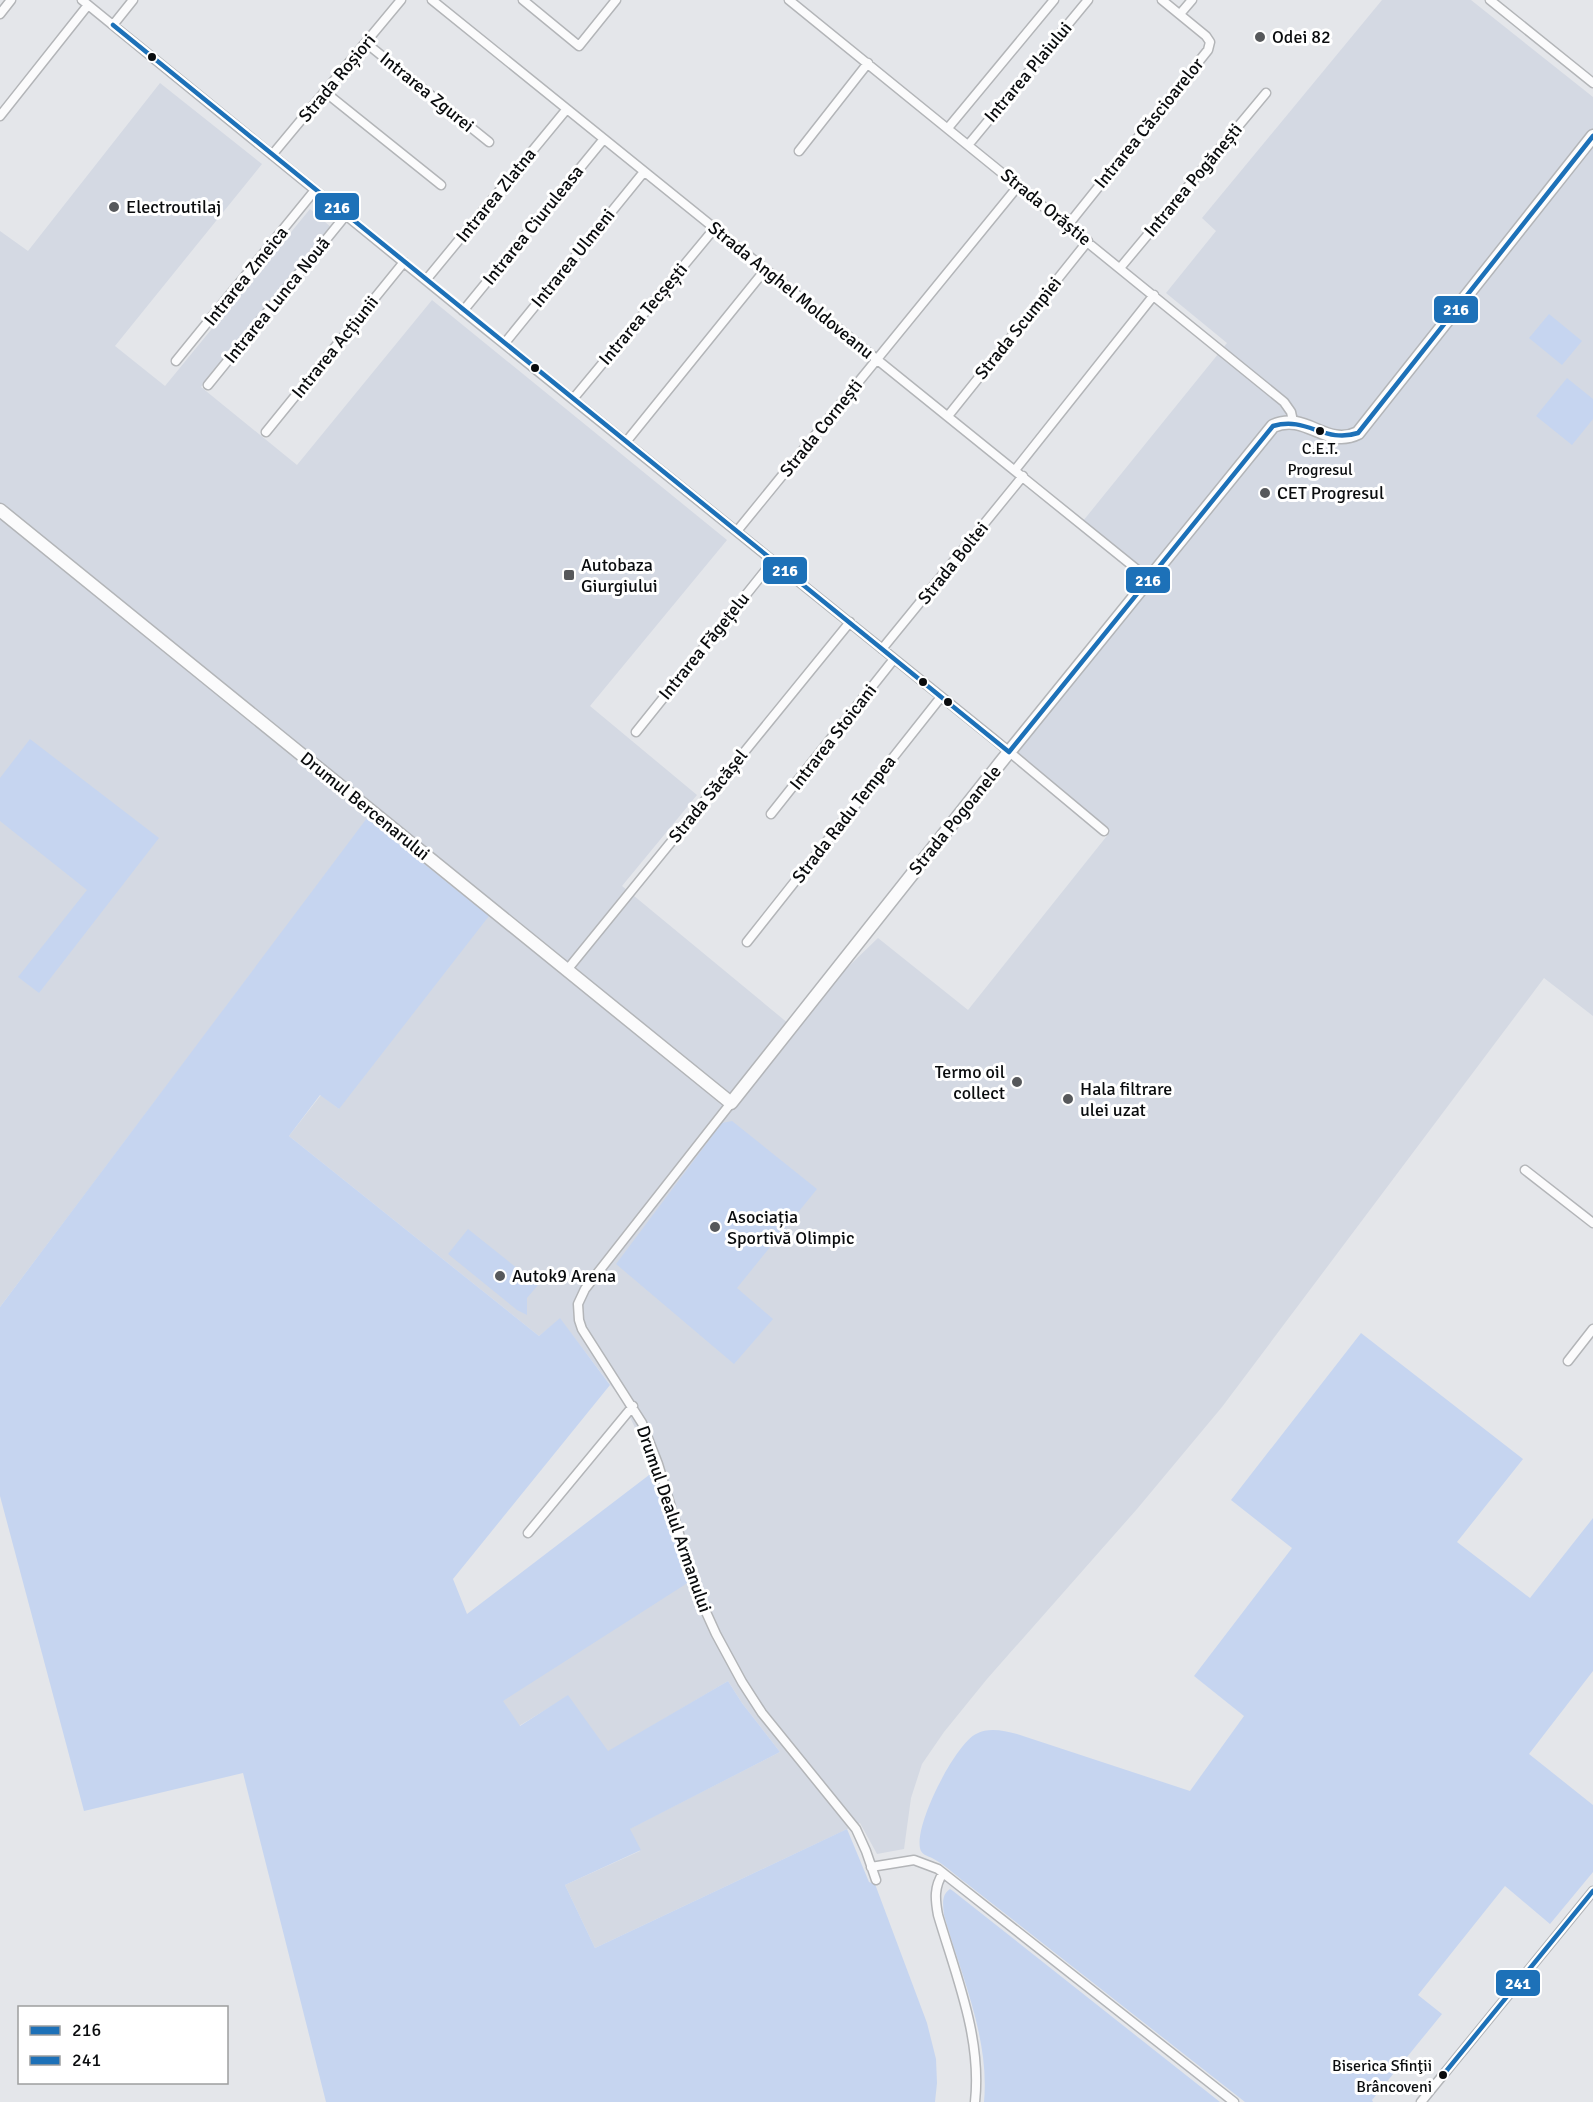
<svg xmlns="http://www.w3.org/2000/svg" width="1593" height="2102" font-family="Signika,sans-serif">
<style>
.built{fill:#d4d9e3}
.green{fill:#c6d5f0}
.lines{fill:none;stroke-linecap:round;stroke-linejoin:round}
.street-casing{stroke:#b3b5b8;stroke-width:11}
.secondary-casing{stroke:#b3b5b8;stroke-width:15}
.street{stroke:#fbfbfc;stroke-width:8}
.secondary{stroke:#fbfbfc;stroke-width:12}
.bus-1-casing{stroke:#fff;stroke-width:9}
.bus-2-casing{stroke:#fff;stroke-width:9}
.bus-1{stroke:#1d71b8;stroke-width:4.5}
.bus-2{stroke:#1d71b8;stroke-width:4.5}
.poi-dot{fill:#56585b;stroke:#fff;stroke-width:2}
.bus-dot{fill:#0a0c0e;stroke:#fff;stroke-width:2}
.labels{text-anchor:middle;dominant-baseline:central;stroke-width:6;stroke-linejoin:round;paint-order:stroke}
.bus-label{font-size:16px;fill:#0a0c0e;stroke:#fff}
.poi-label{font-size:18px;fill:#0a0c0e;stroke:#fff;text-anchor:start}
.street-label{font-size:18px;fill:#0a0c0e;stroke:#fff}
.line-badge{stroke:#fff;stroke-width:2}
.badge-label{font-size:16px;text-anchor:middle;font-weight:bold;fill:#fff}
</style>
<rect width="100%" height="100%" fill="#e4e6ea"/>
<!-- built -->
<path class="built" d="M1382,0H1471L1593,97V1016L1544,978L1222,1407L1137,1509L987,1679L944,1732L922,1764L911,1798L904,1849L877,1854L860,1823L595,1948L565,1885L640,1851L629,1829L780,1752L742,1703L728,1681L608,1752L568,1696L519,1726L502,1701L656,1487L652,1464L622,1400L560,1319L539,1336L289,1136L321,1095L339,1109L368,818L0,1307V231L28,251L160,83L262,164L115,346L165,386L310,209L332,228L201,387L297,465L432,300L727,540L590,706L697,795L622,886L789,1024L878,938L968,1010L1110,832L1016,752L1155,582L1083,521L1227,343L1166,293L1216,231L1202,218Z"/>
<!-- green -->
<path class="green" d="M1549,314L1582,341L1562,365L1529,338Z
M1567,378L1593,399V419L1572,445L1536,416Z
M30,739L159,838L39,993L18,977L87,890L0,821V778Z
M367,818L489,916L339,1109L320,1095L289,1136L539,1336L560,1318L610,1385L453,1579L467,1614L653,1472L656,1487L689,1582L503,1701L520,1726L568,1695L608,1751L728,1681L742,1703L780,1752L630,1829L641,1850L565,1885L595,1948L847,1829L869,1882L875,1884L927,2023L936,2059L937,2083L935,2102H326L243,1773L84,1811L0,1496V1307Z
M732,1121L817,1189L737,1288L773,1319L734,1364L616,1264L722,1123Z
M468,1229L538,1285L527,1298V1315L517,1310L448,1254Z
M1361,1333L1523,1459L1457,1542L1530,1598L1593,1518V1671L1529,1754L1593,1805V1872L1550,1924L1505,1886L1418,1995L1442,2014L1372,2100L1373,2102H1245L966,1883C955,1875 944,1864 932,1858C928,1856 923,1855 921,1851C911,1830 955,1744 976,1734C990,1727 1003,1731 1017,1734L1190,1791L1244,1716L1194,1676L1292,1548L1231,1500Z
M950,1889L953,1891L1220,2102H984C990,2039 961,1975 944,1915C943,1905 941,1895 950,1889Z"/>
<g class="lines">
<defs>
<path id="street" d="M82,0L483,327L995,740L1104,831
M432,0L1150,580
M523,0L579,46L616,0
M789,0L1284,402L1291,412L1293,421
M1490,0L1593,83
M0,14L11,0
M1180,14L1192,0
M113,25L133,0
M366,43L489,142
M325,92L441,185
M0,116L88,5
M948,128L1054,0
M969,144L1088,0
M799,151L868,63
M272,155L401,0
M1068,225L1208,50L1210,42L1206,36L1162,0
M1120,268L1266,93
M426,280L566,110
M463,311L603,140
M504,344L643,173
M176,361L315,190
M208,385L346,215
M573,399L714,229
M948,416L1088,241
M266,432L404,262
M626,442L765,270
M1015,470L1154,295
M737,531L1019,185
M882,649L1023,476
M636,732L773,561
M771,814L894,659
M747,942L941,697
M567,970L850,622
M731,1103L585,1289L578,1304L579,1320L582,1329L642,1423L658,1464L696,1590L716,1634L742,1682L762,1713L856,1829L866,1851L876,1880
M1525,1170L1593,1223
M1568,1361L1593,1329
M528,1533L633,1406
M871,1867L914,1860L938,1869L1234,2102
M943,1873C934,1887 935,1899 938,1915C956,1976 982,2038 975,2102
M1421,2102L1593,1891"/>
<path id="secondary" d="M0,510L731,1103L1001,762L1273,426C1306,411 1326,449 1358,433L1593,136"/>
</defs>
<!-- street casing -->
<use href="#street" class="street-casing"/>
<!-- secondary casing -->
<use href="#secondary" class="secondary-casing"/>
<!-- street -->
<use href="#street" class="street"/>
<!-- secondary -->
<use href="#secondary" class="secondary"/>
<defs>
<path id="bus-1" d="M113,25L1009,752
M1009,752L1273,426C1308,416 1324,444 1358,433L1593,136"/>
<path id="bus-2" d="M1443,2075L1593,1891"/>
</defs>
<!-- bus-1 casing -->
<use href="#bus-1" class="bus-1-casing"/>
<!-- bus-2 casing -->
<use href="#bus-2" class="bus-2-casing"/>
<!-- bus-1 -->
<use href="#bus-1" class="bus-1"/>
<!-- bus-2 -->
<use href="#bus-2" class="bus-2"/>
</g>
<!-- markers -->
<g class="poi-dot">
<circle cx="1260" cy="37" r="6"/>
<circle cx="114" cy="207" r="6"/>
<circle cx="1265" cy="493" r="6"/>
<rect x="563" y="569" width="12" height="12" rx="3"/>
<circle cx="1017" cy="1082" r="6"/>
<circle cx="1068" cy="1099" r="6"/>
<circle cx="715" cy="1227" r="6"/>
<circle cx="500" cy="1276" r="6"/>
</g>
<g class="bus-dot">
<circle cx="152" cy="57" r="5"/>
<circle cx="535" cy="368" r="5"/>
<circle cx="1320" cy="431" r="5"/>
<circle cx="923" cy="682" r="5"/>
<circle cx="948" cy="702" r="5"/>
<circle cx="1443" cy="2075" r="5"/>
</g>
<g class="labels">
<!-- bus labels -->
<g class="bus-label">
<text x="1320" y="449">C.E.T.<tspan x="1320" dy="21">Progresul</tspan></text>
<text x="1432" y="2066" text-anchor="end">Biserica Sfinţii<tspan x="1432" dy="21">Brâncoveni</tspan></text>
</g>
<!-- poi labels -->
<g class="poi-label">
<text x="1272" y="37">Odei 82</text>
<text x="126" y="207">Electroutilaj</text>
<text x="1277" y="493">CET Progresul</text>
<text x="581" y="565">Autobaza<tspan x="581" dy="21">Giurgiului</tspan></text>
<text x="1005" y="1072" text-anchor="end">Termo oil<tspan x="1005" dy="21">collect</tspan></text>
<text x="1080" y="1089">Hala filtrare<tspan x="1080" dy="21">ulei uzat</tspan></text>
<text x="727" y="1217">Asociația<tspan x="727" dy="21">Sportivă Olimpic</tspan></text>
<text x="512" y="1276">Autok9 Arena</text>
</g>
<!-- street labels -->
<g class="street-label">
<text transform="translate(1028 72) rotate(-50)">Intrarea Plaiului</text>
<text transform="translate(337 78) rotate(-50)">Strada Roșiori</text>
<text transform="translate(427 92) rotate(39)">Intrarea Zgurei</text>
<text transform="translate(1149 123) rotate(-51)">Intrarea Căscioarelor</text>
<text transform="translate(1193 180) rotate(-50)">Intrarea Pogănești</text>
<text transform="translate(496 195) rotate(-51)">Intrarea Zlatna</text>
<text transform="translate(1046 207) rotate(39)">Strada Orăștie</text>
<text transform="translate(533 225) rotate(-51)">Intrarea Ciuruleasa</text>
<text transform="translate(573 258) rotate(-51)">Intrarea Ulmeni</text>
<text transform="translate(246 276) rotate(-51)">Intrarea Zmeica</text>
<text transform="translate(791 290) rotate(39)">Strada Anghel Moldoveanu</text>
<text transform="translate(277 300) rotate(-51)">Intrarea Lunca Nouă</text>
<text transform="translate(643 314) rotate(-50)">Intrarea Tecșești</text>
<text transform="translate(1018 328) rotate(-51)">Strada Scumpiei</text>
<text transform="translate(335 347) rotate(-51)">Intrarea Acțiunii</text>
<text transform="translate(821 428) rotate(-51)">Strada Cornești</text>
<text transform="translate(953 563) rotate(-51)">Strada Boltei</text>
<text transform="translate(704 646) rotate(-51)">Intrarea Făgețelu</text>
<text transform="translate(833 737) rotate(-52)">Intrarea Stoicani</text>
<text transform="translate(708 796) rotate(-51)">Strada Săcășel</text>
<text transform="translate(365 806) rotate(39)">Drumul Bercenarului</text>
<text transform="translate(844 819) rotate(-52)">Strada Radu Tempea</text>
<text transform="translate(955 820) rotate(-51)">Strada Pogoanele</text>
<text transform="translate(674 1519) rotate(71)">Drumul Dealul Armanului</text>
</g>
</g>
<g class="line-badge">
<rect x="314" y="192" width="46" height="29" rx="6" fill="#1d71b8"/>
<rect x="1433" y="295" width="46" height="29" rx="6" fill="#1d71b8"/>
<rect x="762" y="556" width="46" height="29" rx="6" fill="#1d71b8"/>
<rect x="1125" y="566" width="46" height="28" rx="6" fill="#1d71b8"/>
<rect x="1495" y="1969" width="46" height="28" rx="6" fill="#1d71b8"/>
</g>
<g class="badge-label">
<text x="337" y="213">216</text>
<text x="1456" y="315">216</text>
<text x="785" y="576">216</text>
<text x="1148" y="586">216</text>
<text x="1518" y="1989">241</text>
</g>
<!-- legend -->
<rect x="18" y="2006" width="210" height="78" fill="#ffffff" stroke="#9d9e9f" stroke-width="1.5"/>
<rect x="30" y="2026" width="30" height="9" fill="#1d71b8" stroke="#9d9e9f" stroke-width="1.5"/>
<text x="72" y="2036" font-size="18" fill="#0a0c0e">216</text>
<rect x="30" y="2056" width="30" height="9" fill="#1d71b8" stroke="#9d9e9f" stroke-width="1.5"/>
<text x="72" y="2066" font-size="18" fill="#0a0c0e">241</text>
</svg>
